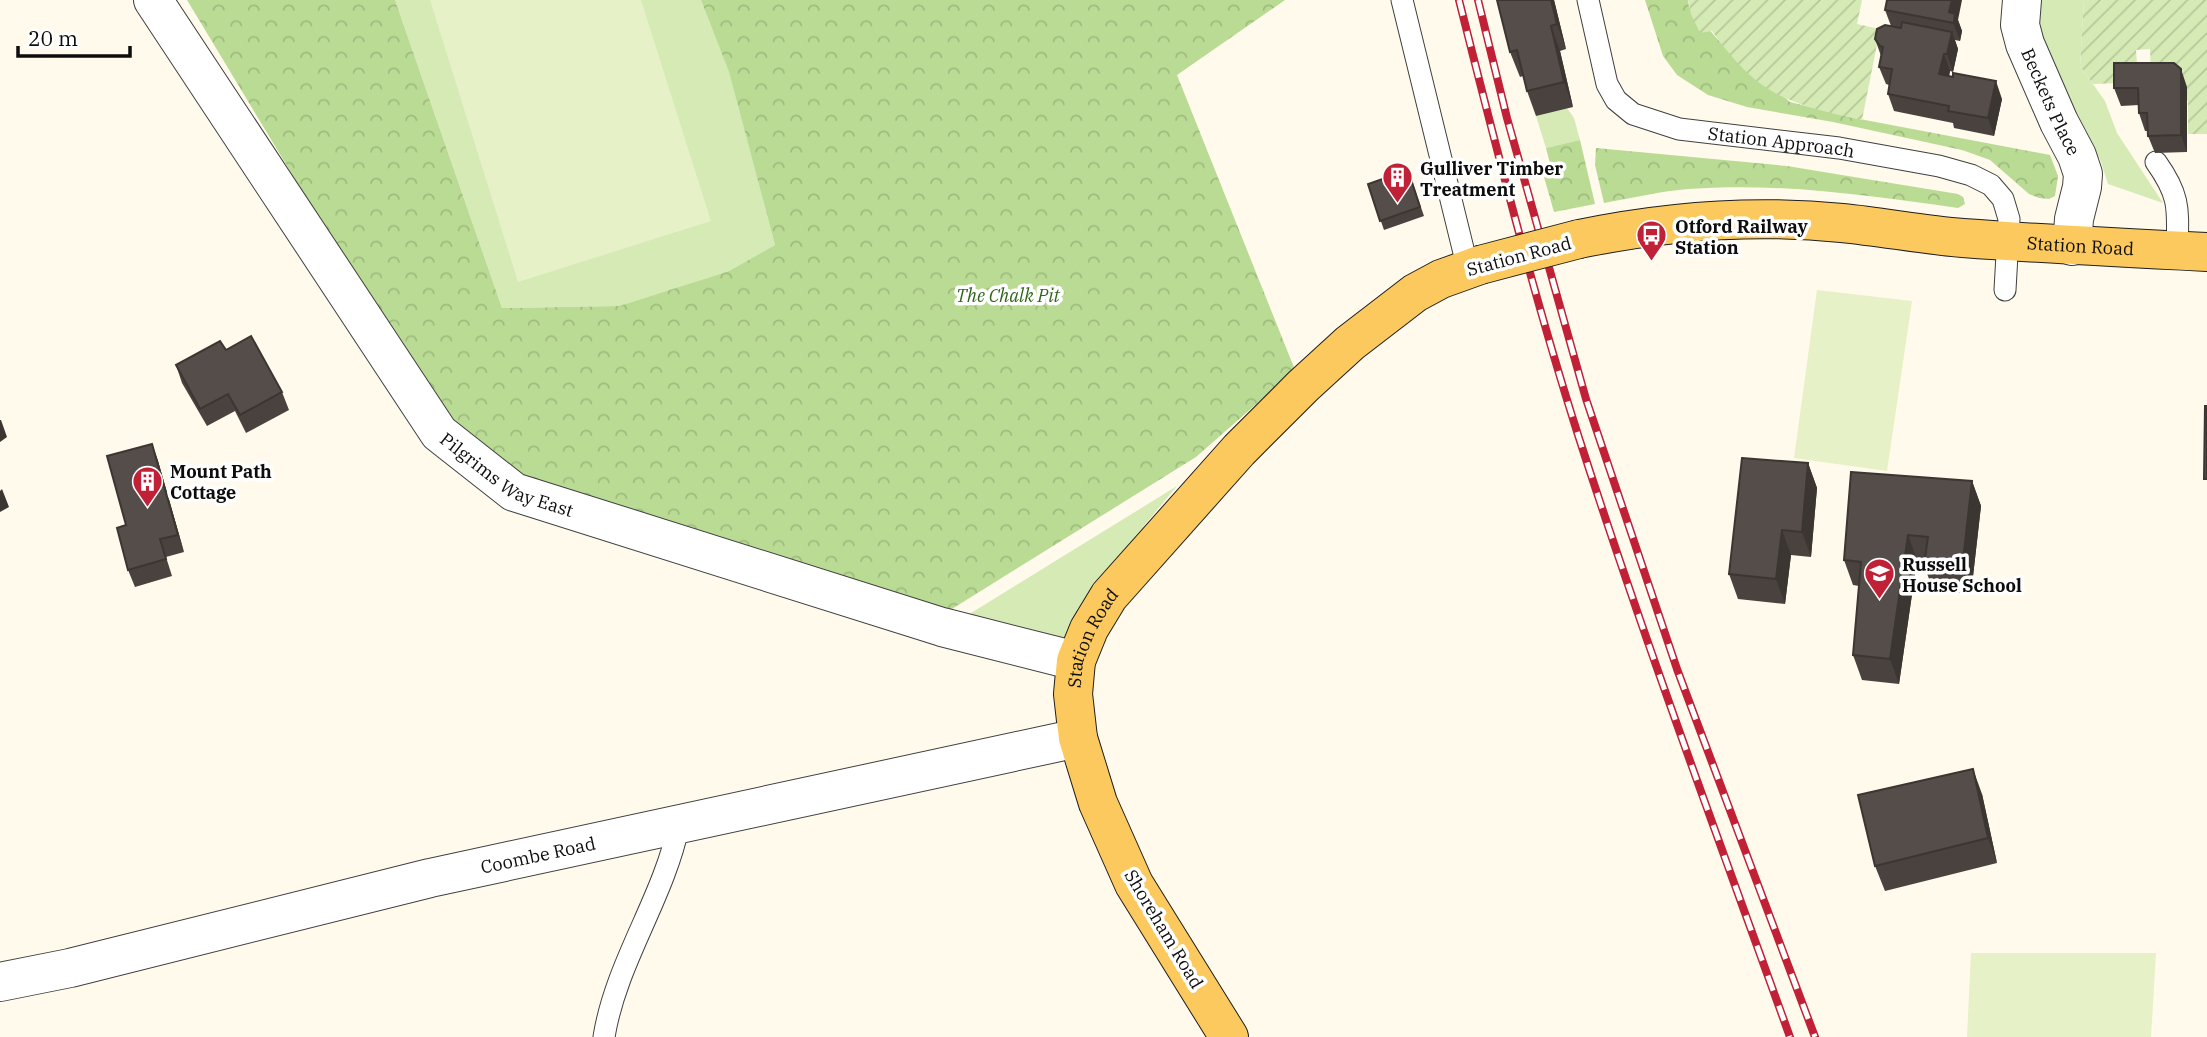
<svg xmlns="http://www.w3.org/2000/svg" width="2207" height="1037" font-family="'IBM Plex Serif',serif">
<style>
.grass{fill:#d5eab5}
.forest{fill:url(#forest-crowns)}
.garden{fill:url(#garden-furrows)}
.pitch{fill:#e6f1c7}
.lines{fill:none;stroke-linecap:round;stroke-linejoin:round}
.service-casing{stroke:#404040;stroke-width:23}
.minor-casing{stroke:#404040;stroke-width:40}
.tertiary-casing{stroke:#404040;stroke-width:40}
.primary-casing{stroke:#1e1e1e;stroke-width:40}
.service{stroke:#fff;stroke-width:21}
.minor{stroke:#fff;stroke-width:38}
.tertiary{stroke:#fff;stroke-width:38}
.primary{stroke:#fcc95f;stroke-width:38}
.rail-casing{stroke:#c02136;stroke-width:8}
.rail{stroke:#fff;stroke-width:5;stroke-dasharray:16;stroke-linecap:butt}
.primary-bridge-casing{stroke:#1e1e1e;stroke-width:40;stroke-linecap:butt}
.primary-bridge{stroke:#fcc95f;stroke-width:38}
.wall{fill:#49423f}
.shaded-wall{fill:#3c3633}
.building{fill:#554d49;stroke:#3c3633;stroke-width:2}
.labels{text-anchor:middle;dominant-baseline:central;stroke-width:7;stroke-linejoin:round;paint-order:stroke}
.street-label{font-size:18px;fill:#0d0d0d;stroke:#fff}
.poi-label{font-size:18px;font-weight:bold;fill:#0d0d0d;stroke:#fff;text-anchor:start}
.park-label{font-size:18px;font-style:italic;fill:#31661c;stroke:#fff}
</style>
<defs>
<pattern id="forest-crowns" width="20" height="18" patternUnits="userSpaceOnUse" patternTransform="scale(1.75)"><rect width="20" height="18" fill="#badb94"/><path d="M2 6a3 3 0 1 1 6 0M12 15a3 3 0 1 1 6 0" fill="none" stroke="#9fbb7e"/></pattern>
<pattern id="garden-furrows" width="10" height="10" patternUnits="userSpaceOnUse" patternTransform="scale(1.75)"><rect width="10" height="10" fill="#d5eab5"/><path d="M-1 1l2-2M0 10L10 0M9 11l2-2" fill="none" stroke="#b6c89a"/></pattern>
</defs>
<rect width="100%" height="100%" fill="#fffaec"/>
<!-- grass -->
<path class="grass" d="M395,0H701L729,71L775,245L729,271L619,306L502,308Z
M2033,0H2084L2080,66L2105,101L2117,133L2163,203L2108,184L2100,159L2081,132L2037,44Z
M1567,108L1574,118L1580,140L1546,148L1536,116Z
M1177,486L1095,585L1064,649L955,623Z"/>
<!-- forest -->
<path class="forest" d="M187,0H395L502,308L619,306L729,271L775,245L729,72L701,0H1285L1177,75L1295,370L1196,457L939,617L520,482L442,423Z
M1645,0H1688L1689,7L1720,42L1790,102L1849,117L2050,155L2058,176L2055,196L2049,199L2039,198L2029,194L1990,160L1962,150L1833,122L1747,107L1708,95L1677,75L1663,56Z
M1580,140L1595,204L1554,212L1544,177L1553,175L1546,148Z
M1596,148L1787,166L1958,194L1963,197L1965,204L1958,208C1870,196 1779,182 1689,189C1661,191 1632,198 1604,203L1595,165Z"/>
<!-- garden -->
<path class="garden" d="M1688,0H1862L1857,24L1880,29L1862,120C1786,103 1759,96 1712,31L1700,33L1691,14Z
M2084,0H2207V134H2188V101L2151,73L2150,49L2136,50L2137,64L2121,83L2093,84L2080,66Z"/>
<!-- pitch -->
<path class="pitch" d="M430,0H641L711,221L518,282Z
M1817,290L1912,301L1887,471L1794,458Z
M1971,953H2156L2151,1037H1967Z"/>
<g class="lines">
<defs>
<g id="service">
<path d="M1402,0L1468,269"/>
<path id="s1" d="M1588,0L1607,84L1616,100L1633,114L1679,129L1839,148L1939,166L1971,175L1991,185L2003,199L2009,219L2005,290"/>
<path d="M2156,162C2181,197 2178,210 2177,251"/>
<path d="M604,1037C616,962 664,898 679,824"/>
</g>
<g id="minor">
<path id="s2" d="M2022,0L2020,25L2025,44L2059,122L2077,156L2083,174L2082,187L2074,219L2072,246"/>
<path id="s3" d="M0,982L70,968L430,878L1078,738"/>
</g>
<g id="tertiary">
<path id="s4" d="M153,0L439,433L514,492L942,627L1076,661"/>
</g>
<g id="primary">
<path id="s5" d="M1579,239C1666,221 1753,214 1842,223C1883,227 1923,235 1963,238C2045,244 2126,248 2207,252"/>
<path id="s6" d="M1229,1037L1134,884L1098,803L1078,738L1073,694L1076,661L1089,629L1109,596L1239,450L1303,386L1350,343L1415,293L1441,279L1480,265"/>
</g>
</defs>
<!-- service casing -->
<use href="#service" class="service-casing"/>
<!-- minor casing -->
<use href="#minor" class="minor-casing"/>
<!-- tertiary casing -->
<use href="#tertiary" class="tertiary-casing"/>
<!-- primary casing -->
<use href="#primary" class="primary-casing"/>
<!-- service -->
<use href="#service" class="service"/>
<!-- minor -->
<use href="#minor" class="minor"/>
<!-- tertiary -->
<use href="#tertiary" class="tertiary"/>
<!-- primary -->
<use href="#primary" class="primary"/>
<defs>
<path id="rail" d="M1459,0C1496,147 1533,294 1579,438C1644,639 1718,838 1790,1037
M1478,0L1507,118L1586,399L1677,669L1815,1037"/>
</defs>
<!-- rail casing -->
<use href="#rail" class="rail-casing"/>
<!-- rail -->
<use href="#rail" class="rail"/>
<defs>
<path id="primary-bridge" d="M1480,265L1579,239"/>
</defs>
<!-- primary-bridge casing -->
<use href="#primary-bridge" class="primary-bridge-casing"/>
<!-- primary-bridge -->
<use href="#primary-bridge" class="primary-bridge"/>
</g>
<!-- wall -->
<path class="wall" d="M1554,0L1566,49L1560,51L1573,107L1536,116L1527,91L1523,76L1520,77L1510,52Z
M1885,10L1958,20L1962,31L1960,41L1955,40L1958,49L1953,72L1950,71L1949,76L2002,99L1994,136L1954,128L1953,123L1894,111L1888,94L1889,85L1886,84L1879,67L1881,56L1875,39L1891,26Z
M2187,87V152L2155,153L2148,136V131H2145L2139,113V105L2121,106L2114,88Z
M1408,170L1424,216L1384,230L1368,184Z
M226,350L282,392L289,410L246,433L235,411L207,426L182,383L176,365Z
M152,444L158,461L184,552L166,557L172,576L135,587L128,570L126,525Z
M1808,463L1817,488L1811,557L1791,555L1785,604L1738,599L1729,574Z
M1972,481L1981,506L1971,594L1933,590L1924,565V561L1917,560L1899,684L1862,680L1853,655L1859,586L1853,585L1844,560Z
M1982,794L1997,863L1885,891L1875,866Z"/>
<!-- shaded-wall -->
<path class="shaded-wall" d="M1551,0H1554L1566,49L1557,24Z
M1952,0H1962L1958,20L1962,31L1960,41L1949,12Z
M1551,26L1560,51L1573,107L1564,82Z
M1952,32L1958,49L1953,72L1947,54Z
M1944,54L1950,71L1946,91L1939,74Z
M2181,69L2187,87V152L2181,135Z
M1996,81L2002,99L1994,136L1988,118Z
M0,420H1L7,437L0,442Z
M152,444L158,461L184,552L178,535Z
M1808,463L1817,488L1811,557L1802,532Z
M1972,481L1981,506L1971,594L1962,569Z
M2,489L9,507L0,512V491Z
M1782,530L1791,555L1785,604L1776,579Z
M1908,535L1917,560L1899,684L1890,659Z
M1973,769L1982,794L1997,863L1988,838Z"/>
<!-- building -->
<path class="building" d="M1497,0H1551L1557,24L1551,26L1564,82L1527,91L1517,50L1510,52Z
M1887,0H1952L1949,12L1955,14L1954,23L1885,10Z
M1902,22L1952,32L1947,54H1944L1939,74L1953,77V73L1996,81L1988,118L1948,111L1949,106L1888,94L1892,69L1879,67L1883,47L1880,46L1875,39L1877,29L1885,25L1901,28Z
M2114,63H2174L2181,69V135L2148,136L2147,113H2139L2138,88H2114Z
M1408,170L1420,207L1380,221L1368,184Z
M251,336L282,392L240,415L228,394L200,409L176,365L220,341L226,350Z
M2205,406H2207V479H2204Z
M152,444L178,535L160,539L166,559L128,570L117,528L126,525L107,456Z
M1742,458L1808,463L1802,532L1782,530L1776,579L1729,574Z
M1851,472L1972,481L1962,569L1924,565L1928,537L1908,535L1890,659L1853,655L1861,562L1844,560Z
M1973,769L1988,838L1875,866L1858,795Z"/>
<!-- icons -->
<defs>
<symbol id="building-pin" viewBox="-11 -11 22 30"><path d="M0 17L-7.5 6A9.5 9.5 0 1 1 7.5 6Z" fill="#c02136" stroke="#fff"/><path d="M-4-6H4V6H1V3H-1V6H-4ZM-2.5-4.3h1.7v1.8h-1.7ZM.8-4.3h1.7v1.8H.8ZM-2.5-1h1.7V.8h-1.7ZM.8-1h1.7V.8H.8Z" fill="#fff"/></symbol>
<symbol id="bus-pin" viewBox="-11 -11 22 30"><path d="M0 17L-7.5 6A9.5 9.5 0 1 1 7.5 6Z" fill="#c02136" stroke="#fff"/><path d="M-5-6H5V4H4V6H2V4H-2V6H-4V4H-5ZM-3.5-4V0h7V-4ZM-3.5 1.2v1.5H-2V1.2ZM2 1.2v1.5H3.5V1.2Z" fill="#fff"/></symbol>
<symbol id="school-pin" viewBox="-11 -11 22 30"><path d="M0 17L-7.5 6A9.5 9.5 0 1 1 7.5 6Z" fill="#c02136" stroke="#fff"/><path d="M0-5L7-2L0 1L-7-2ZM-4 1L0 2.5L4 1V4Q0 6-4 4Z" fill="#fff"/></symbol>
</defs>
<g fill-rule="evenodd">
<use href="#building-pin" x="1380" y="160" width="35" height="47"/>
<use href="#bus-pin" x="1634" y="218" width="35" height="47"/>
<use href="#building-pin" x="130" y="464" width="35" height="47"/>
<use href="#school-pin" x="1862" y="556" width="35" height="47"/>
</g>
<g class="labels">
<!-- street labels -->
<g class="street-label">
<text stroke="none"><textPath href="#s2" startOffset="108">Beckets Place</textPath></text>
<text stroke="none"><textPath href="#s1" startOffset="278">Station Approach</textPath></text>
<text stroke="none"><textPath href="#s5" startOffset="504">Station Road</textPath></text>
<text transform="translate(1519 256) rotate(-15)">Station Road</text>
<text stroke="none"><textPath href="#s4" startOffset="600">Pilgrims Way East</textPath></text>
<text stroke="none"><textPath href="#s6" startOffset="441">Station Road</textPath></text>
<text stroke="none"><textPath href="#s3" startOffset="553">Coombe Road</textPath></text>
<text transform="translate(1164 929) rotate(59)">Shoreham Road</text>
</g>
<!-- poi labels -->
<g class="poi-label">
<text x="1420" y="168">Gulliver Timber<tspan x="1420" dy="21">Treatment</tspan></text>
<text x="1675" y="226">Otford Railway<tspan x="1675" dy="21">Station</tspan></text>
<text x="170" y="471">Mount Path<tspan x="170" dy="21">Cottage</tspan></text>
<text x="1902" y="564">Russell<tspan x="1902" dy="21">House School</tspan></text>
</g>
<!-- park labels -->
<g class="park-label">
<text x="1008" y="295">The Chalk Pit</text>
</g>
</g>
<!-- scale -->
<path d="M18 46v10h112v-10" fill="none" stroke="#0d0d0d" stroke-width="3.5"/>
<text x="28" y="46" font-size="21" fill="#0d0d0d" stroke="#ffffff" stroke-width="5" paint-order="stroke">20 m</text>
</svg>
